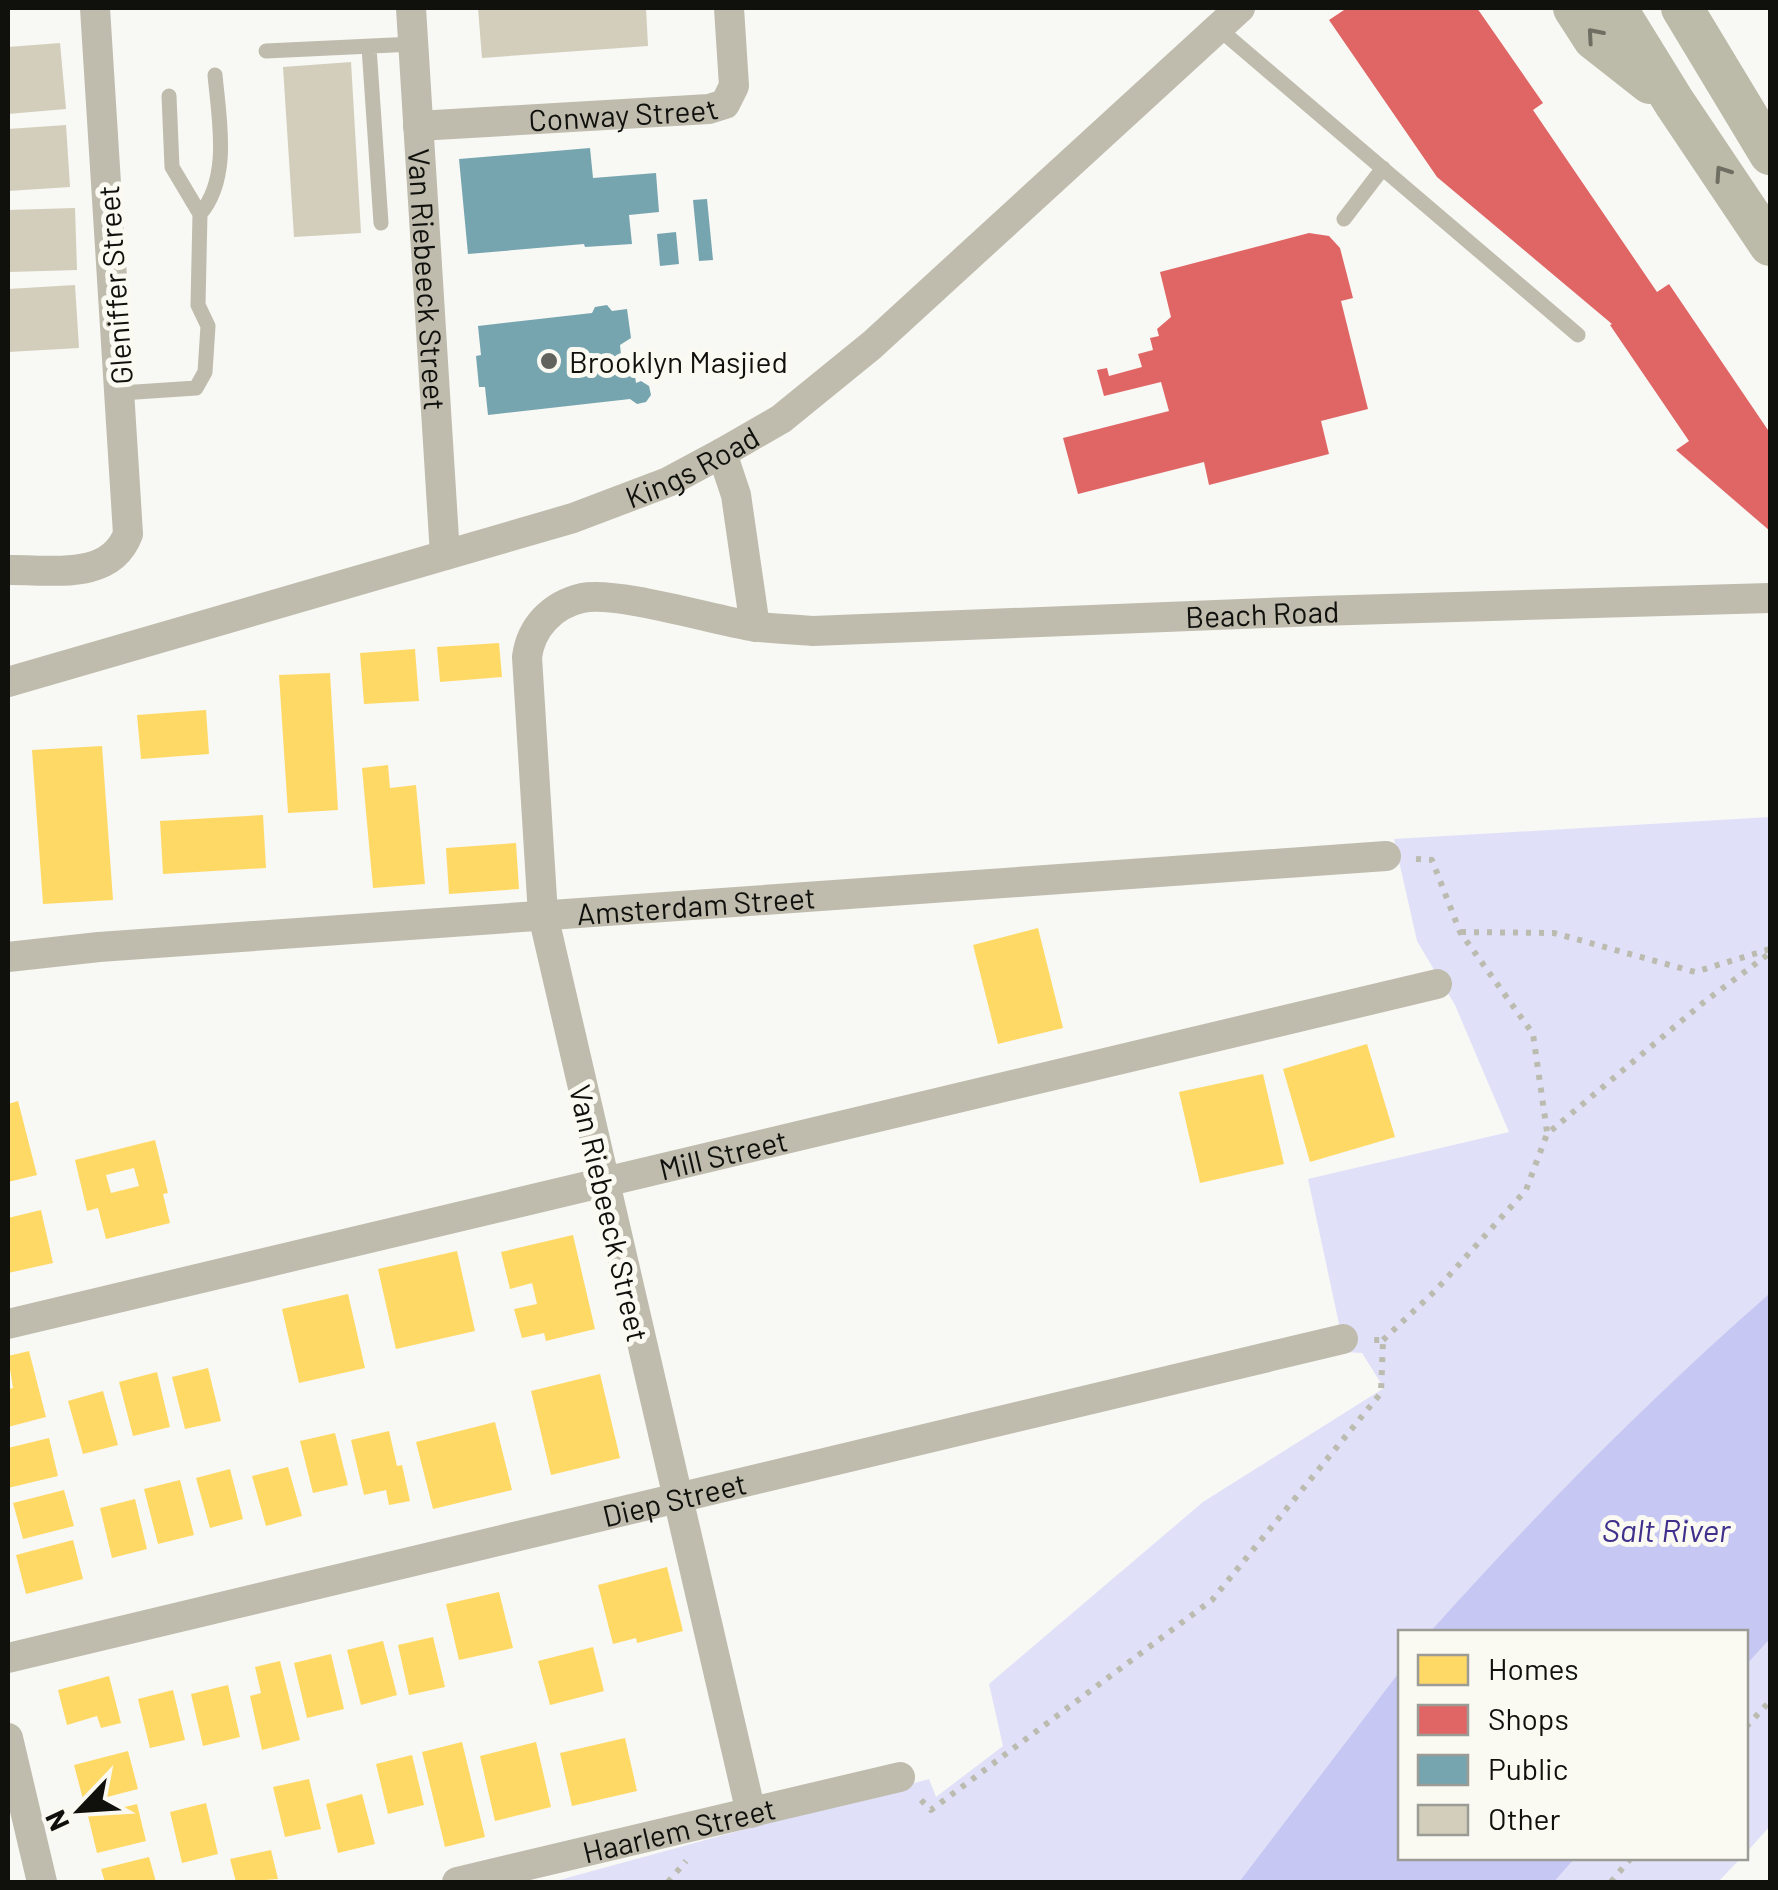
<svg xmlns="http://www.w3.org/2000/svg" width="1778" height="1890" font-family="Barlow,sans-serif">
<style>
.green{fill:#e0e1f9}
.water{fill:#c7c7f3}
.homes{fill:#ffd966;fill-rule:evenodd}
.shops{fill:#e06666}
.public{fill:#76a5af}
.building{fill:#d2cebb}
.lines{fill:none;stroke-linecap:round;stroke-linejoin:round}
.path{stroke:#bcbbb0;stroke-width:6;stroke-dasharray:5 8;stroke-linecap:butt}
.lane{stroke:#bfbcad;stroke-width:15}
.street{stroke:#bfbcad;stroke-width:30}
.secondary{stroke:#bcbaa8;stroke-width:42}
.oneway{stroke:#6f6e62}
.poi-dot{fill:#61615e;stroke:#faf9f2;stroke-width:4}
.labels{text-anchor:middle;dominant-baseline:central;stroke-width:10;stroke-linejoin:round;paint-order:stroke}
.street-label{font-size:30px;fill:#10100d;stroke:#faf9f2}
.poi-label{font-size:30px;fill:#10100d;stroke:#faf9f2;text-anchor:start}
.water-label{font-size:32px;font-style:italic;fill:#3e308b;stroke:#faf9f2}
</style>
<rect width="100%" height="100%" fill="#f8f8f4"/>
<!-- green -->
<path class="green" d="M1770,817V1293C1649,1399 1537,1512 1430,1632H1400V1671L1239,1882H552L929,1779L936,1797L1003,1746L989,1684L1203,1502L1384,1388L1362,1353L1345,1352L1308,1179L1509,1132L1455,1005L1417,941L1394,839Z
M1770,1639V1826L1746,1853V1665Z
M1575,1858H1741L1718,1882H1554Z"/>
<!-- water -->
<path class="water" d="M1770,1293V1639L1746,1665V1632H1430C1537,1512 1649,1399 1770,1293Z
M1400,1671V1858H1575L1554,1882H1239Z"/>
<!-- homes -->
<path class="homes" d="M499,643L502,677L440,682L437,647Z
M415,649L419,701L364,704L360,653Z
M330,673L338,810L288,813L279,675Z
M206,710L209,754L141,759L137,715Z
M102,746L113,900L43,904L32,750Z
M388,765L390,788L416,785L425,884L373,888L362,768Z
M263,815L266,868L163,874L160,821Z
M516,843L519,889L449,894L446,848Z
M1038,928L1063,1028L998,1044L973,945Z
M1367,1044L1395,1137L1310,1162L1283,1069Z
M1263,1074L1284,1164L1200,1183L1179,1092Z
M18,1101L37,1175L8,1182V1104Z
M155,1140L168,1193L163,1194L170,1223L106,1239L98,1208L87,1211L75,1160ZM134,1168L139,1186L111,1193L106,1175Z
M41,1210L53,1263L8,1273V1218Z
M573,1235L595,1329L546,1341L544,1333L522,1338L514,1309L537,1304L532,1283L510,1289L501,1252Z
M457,1251L475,1331L396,1349L378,1269Z
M348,1294L365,1368L299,1383L282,1309Z
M29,1351L46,1417L8,1427V1389L13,1388L8,1356Z
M208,1368L221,1421L185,1429L172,1377Z
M157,1372L170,1427L133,1436L119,1382Z
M600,1374L620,1458L551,1475L531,1391Z
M103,1391L118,1445L83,1454L68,1401Z
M495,1422L512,1490L433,1509L416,1442Z
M389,1431L397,1466L402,1465L410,1501L389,1505L386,1490L364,1495L351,1440Z
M335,1433L348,1485L313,1493L300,1441Z
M49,1438L58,1476L8,1488V1448Z
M288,1467L302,1516L266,1526L252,1476Z
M230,1469L243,1519L210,1528L196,1478Z
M180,1480L194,1535L158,1544L144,1489Z
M64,1490L74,1526L23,1539L13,1503Z
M135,1499L147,1549L112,1558L100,1508Z
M73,1540L83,1579L26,1594L16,1555Z
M667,1567L683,1631L637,1643L636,1638L613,1644L598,1585Z
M499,1592L513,1648L459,1660L446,1604Z
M433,1637L445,1687L409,1695L398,1645Z
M383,1641L397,1695L361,1705L347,1650Z
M593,1647L604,1691L550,1705L538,1661Z
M331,1654L344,1709L307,1718L294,1663Z
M280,1661L300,1740L262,1750L250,1696L261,1693L255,1667Z
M109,1676L121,1723L101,1728L97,1716L67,1725L58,1690Z
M228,1685L240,1737L203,1746L191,1694Z
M173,1690L185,1740L150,1748L138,1699Z
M625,1738L637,1791L572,1806L560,1753Z
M462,1742L485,1837L445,1847L422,1752Z
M536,1742L551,1807L495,1821L480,1756Z
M128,1751L138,1789L84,1803L74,1765Z
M412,1755L424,1805L388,1814L376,1764Z
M309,1779L321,1829L285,1837L273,1787Z
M362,1794L375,1844L338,1853L326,1804Z
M206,1803L218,1854L182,1863L170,1812Z
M137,1804L146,1841L97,1853L88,1816Z
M271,1850L278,1879L236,1882L230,1859Z
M149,1857L156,1882H105L101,1869Z"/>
<!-- shops -->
<path class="shops" d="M1347,8H1477L1543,103L1533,110L1657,292L1669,284L1770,433V531L1676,450L1689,441L1610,325L1612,324L1437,177L1329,20Z
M1309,233L1329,236L1340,248L1353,298L1341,301L1368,409L1321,421L1329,454L1209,485L1204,462L1078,494L1063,438L1169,411L1161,382L1104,396L1097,370L1107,368L1109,376L1142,367L1138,354L1153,350L1150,338L1159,336L1157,329L1171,317L1160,272Z"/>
<!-- public -->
<path class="public" d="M590,148L593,178L656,173L659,212L629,215L632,244L585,247L584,244L468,254L459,159Z
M707,199L713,260L699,261L693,200Z
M676,232L679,264L660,266L657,234Z
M607,305L612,311L627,309L631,338L620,345L622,365L634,369L636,383L641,381L649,386L651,395L646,402L637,404L630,399L488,415L485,387H479L476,356L481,355L478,326L592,313L595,307Z"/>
<!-- building -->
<path class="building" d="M478,8H646L648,46L482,58Z
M60,43L66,109L8,114V47Z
M351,62L361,233L294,237L283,67Z
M66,125L70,187L8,191V129Z
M75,208L77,270L8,272V210Z
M75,285L79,348L8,352V289Z"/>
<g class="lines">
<!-- path -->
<path class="path" d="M1416,859L1432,860L1460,932L1533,1034L1547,1132
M1461,932L1554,933L1695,972L1770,949
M1383,1340L1436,1290L1526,1190L1547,1134L1704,1002L1770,953
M1746,1727L1770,1701
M921,1800L931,1810L1212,1600L1381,1393L1383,1340H1371
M668,1882L686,1861
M1611,1882L1631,1858"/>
<!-- lane -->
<path class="lane" d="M1218,28L1578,335
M369,47L381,223
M266,51L414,44
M200,214C231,178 219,119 215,75
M1344,219L1383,168
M121,393L196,388L205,372L208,326L198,305L200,214L172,167L169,96"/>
<!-- street -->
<g class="street">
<path id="s1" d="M411,8L445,555"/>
<path id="s2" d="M418,126L709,109L725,104L734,86L729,8"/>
<path d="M722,453L736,495L755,627"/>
<path d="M8,570C50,569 110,582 128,534L95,8"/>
<path id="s3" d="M8,682L573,518L668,482L722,453L781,419L872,345L1240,8"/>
<path id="s4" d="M8,957L99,947L1386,856"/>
<path id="s5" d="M8,1324L1437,984"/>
<path id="s6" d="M8,1658L1343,1339"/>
<path d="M8,1738L42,1882"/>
<path id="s7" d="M751,1813L543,915L527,657C531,627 552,605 582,598C617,591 710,619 751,626C771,629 793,629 813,631L1317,611L1770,598"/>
<path id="s8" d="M457,1882L900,1777"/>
</g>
<!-- secondary -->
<path class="secondary" d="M1574,8L1594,39L1650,83
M1616,8L1674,102L1770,245
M1682,8L1770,154"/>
</g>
<!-- one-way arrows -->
<defs><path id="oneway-chevron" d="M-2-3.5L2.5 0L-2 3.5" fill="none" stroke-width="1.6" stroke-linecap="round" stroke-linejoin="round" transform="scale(2.5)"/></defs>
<g class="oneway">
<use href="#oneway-chevron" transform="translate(1594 35) rotate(-131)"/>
<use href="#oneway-chevron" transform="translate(1722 173) rotate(-124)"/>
</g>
<!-- markers -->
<circle class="poi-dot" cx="549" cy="361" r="10"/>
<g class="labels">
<!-- street labels -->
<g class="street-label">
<text stroke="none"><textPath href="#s2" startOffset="205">Conway Street</textPath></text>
<text stroke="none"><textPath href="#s1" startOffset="272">Van Riebeeck Street</textPath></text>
<text transform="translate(114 285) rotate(-94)">Gleniffer Street</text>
<text stroke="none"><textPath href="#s3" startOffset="718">Kings Road</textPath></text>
<text stroke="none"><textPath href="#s7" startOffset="1950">Beach Road</textPath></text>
<text stroke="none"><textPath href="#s4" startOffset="690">Amsterdam Street</textPath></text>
<text stroke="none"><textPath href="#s5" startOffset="735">Mill Street</textPath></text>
<text transform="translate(610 1213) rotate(77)">Van Riebeeck Street</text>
<text stroke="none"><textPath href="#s6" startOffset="685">Diep Street</textPath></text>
<text stroke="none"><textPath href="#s8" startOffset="228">Haarlem Street</textPath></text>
</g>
<!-- poi labels -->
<g class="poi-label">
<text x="569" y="361">Brooklyn Masjied</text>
</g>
<!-- water labels -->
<g class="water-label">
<text x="1666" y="1529">Salt River</text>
</g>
</g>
<!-- border -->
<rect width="1778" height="1890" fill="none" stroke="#10100d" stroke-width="20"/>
<!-- legend -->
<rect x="1398" y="1630" width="350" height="230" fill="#faf9f2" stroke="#9c9c96" stroke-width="2.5"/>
<rect x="1418" y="1655" width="50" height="30" fill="#ffd966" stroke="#9c9c96" stroke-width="2.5"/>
<text x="1488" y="1680" font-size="30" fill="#10100d">Homes</text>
<rect x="1418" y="1705" width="50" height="30" fill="#e06666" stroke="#9c9c96" stroke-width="2.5"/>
<text x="1488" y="1730" font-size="30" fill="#10100d">Shops</text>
<rect x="1418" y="1755" width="50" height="30" fill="#76a5af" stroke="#9c9c96" stroke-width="2.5"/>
<text x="1488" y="1780" font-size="30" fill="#10100d">Public</text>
<rect x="1418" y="1805" width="50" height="30" fill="#d2cebb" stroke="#9c9c96" stroke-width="2.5"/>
<text x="1488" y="1830" font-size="30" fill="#10100d">Other</text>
<!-- north arrow -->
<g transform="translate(80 1810) rotate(245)" stroke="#faf9f2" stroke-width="8" paint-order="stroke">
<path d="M0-8L18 38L0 25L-18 38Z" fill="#10100d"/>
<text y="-15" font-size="28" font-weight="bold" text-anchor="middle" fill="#10100d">N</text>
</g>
</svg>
